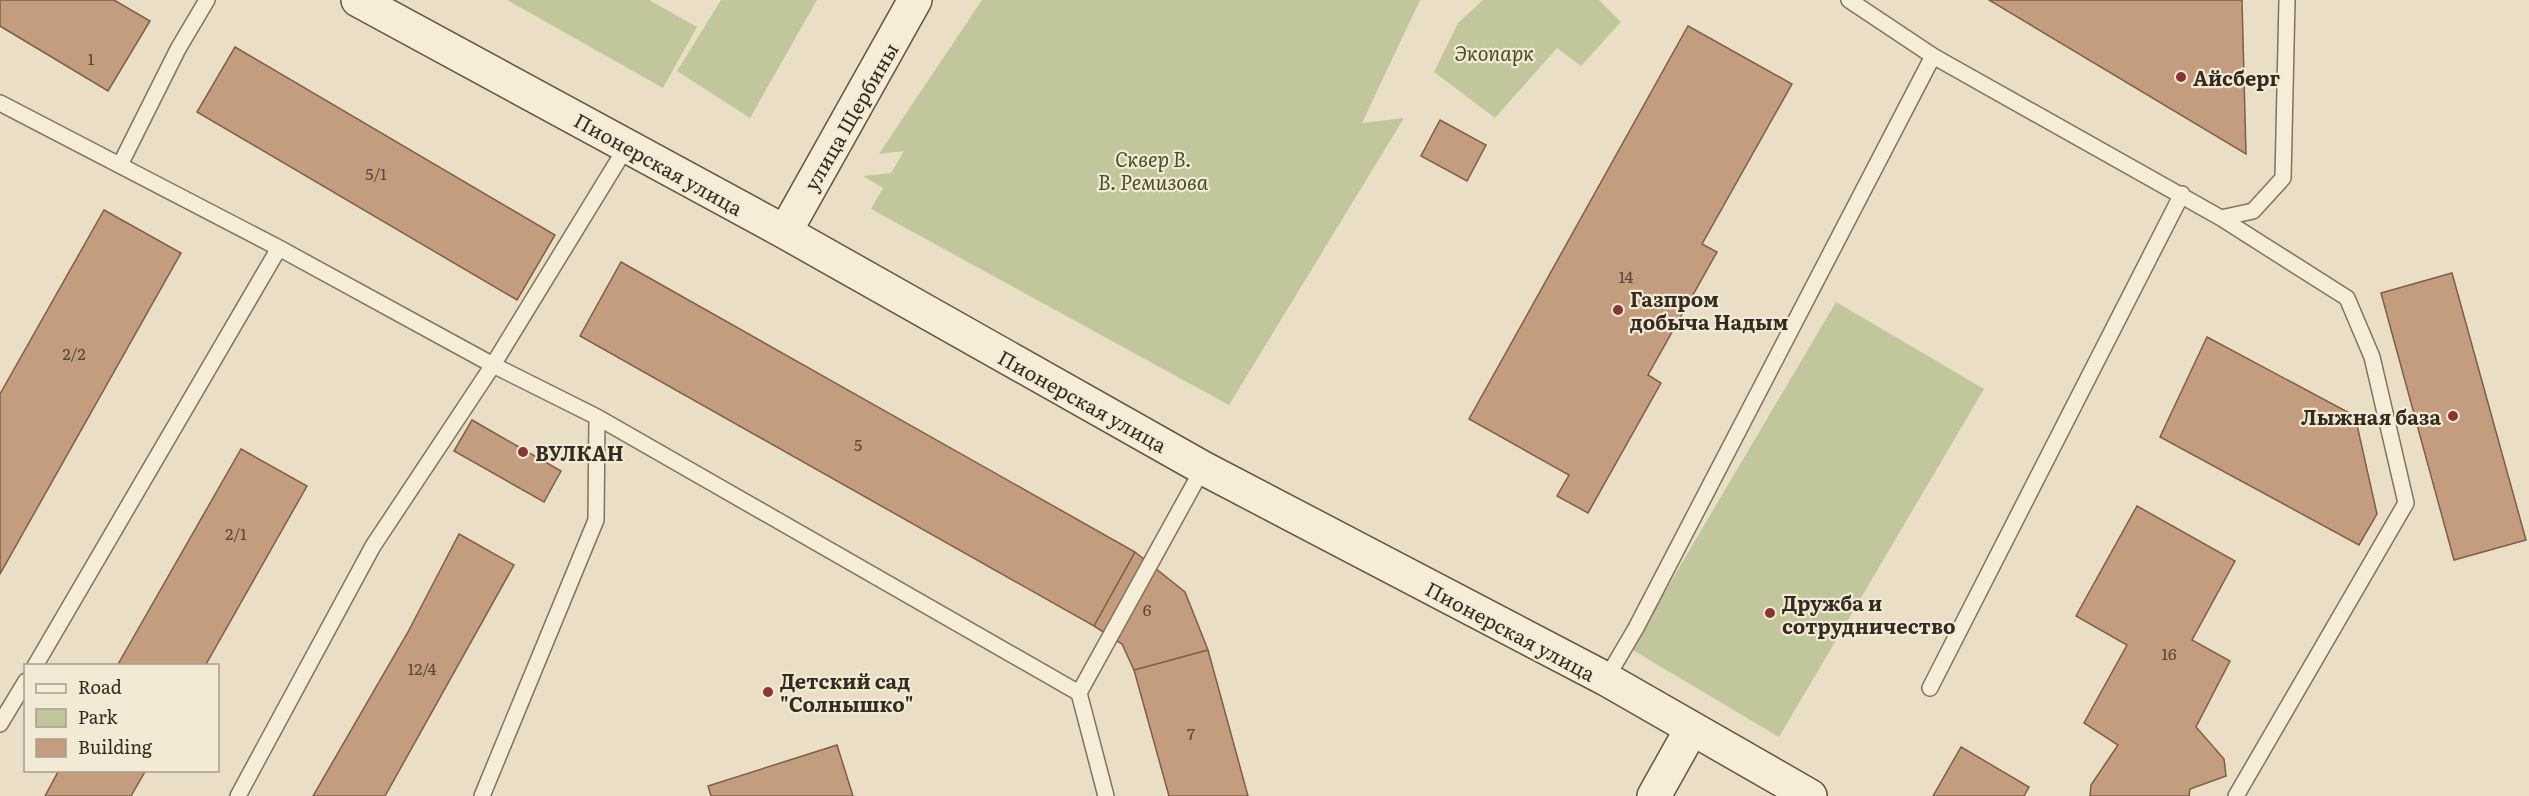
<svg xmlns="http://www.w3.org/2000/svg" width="2529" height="796" font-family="Literata,serif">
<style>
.green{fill:#c1c79b}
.building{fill:#c49d7f;stroke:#805d46;stroke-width:1.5}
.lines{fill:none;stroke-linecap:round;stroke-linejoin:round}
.lane-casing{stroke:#83725d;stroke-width:18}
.secondary-casing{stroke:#655340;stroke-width:36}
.lane{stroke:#f5edd8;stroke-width:15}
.secondary{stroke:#f5edd8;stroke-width:33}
.poi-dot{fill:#8c3433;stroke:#f2ead5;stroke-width:2}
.labels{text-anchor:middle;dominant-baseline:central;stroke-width:4.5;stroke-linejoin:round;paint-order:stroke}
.number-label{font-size:16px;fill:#594738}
.park-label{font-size:20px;font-style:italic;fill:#454f28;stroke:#f2ead5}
.poi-label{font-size:20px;font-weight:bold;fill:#352a20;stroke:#f2ead5;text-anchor:start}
.street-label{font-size:20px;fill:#352a20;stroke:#f2ead5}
</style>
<rect width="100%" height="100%" fill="#eadfc6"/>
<!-- green -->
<path class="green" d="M507,0H649L697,27L663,88Z
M721,0H817L750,118L677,71Z
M982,0H1420L1362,123L1404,118L1229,405L871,209L883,188L863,176L891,173L904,151L879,154Z
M1483,0H1599L1621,22L1581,66L1557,48L1495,118L1434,72L1458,23Z
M1836,302L1984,389L1779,737L1631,649Z"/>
<!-- building -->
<path class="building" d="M0,0H114L150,21L108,91L0,26Z
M1989,0H2242L2246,154Z
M1688,26L1792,84L1702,244L1717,252L1648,375L1661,383L1588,513L1557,496L1569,475L1469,419Z
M235,47L555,235L517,300L197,112Z
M1440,120L1486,145L1467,181L1421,156Z
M104,210L181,253L0,574V394Z
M621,262L1135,552L1094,626L580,336Z
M2452,273L2526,540L2454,560L2381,293Z
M2207,337L2355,416L2377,514L2359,545L2160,437Z
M472,420L561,471L544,502L454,451Z
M241,449L307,486L205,666H117Z
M2137,506L2235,561L2192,640L2230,661L2196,727L2224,759L2226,776L2190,789L2189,796H2090L2091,785L2118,745L2084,723L2127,645L2076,616Z
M459,534L514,565L385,796H313L408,632Z
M1135,552L1185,592L1208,650L1134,670L1122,644L1094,626Z
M1208,650L1248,796H1169L1134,670Z
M837,745L853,796H711L708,786Z
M1961,747L2029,787L2024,796H1933Z
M59,770H146L131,796H45Z"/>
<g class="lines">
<defs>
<path id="lane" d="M1849,0L1933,56L2221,218L2253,211L2283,178L2287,0
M0,103L279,248L493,365L597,417L1079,693
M120,165L178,49L207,0
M2221,218L2347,298L2372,357L2406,503L2236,796
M35,666L279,248
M1606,679L1636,628L1933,56
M1930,688L2182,194
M0,724L26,681
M238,796L373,546L493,365L627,146
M482,796L596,520L597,417
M1106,796L1079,693L1203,468"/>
<path id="secondary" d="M358,0L785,232L1203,468L1606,679L1810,796
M785,232L915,0
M1654,796L1691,730"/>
</defs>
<!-- lane casing -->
<use href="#lane" class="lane-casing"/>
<!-- secondary casing -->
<use href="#secondary" class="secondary-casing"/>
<!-- lane -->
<use href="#lane" class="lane"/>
<!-- secondary -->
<use href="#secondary" class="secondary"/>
</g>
<!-- markers -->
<g class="poi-dot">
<circle cx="2181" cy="77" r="6"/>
<circle cx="1618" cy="310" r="6"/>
<circle cx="2453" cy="416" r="6"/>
<circle cx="523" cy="452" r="6"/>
<circle cx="1770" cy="613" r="6"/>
<circle cx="768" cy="692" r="6"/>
</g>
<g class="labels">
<!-- number labels -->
<g class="number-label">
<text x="91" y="58">1</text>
<text x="376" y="173">5/1</text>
<text x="1626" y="276">14</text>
<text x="74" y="353">2/2</text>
<text x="858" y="444">5</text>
<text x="236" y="533">2/1</text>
<text x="1147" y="609">6</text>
<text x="2169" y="653">16</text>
<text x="422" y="668">12/4</text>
<text x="1191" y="733">7</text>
</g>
<!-- park labels -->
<g class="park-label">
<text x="1494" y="52">Экопарк</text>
<text x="1153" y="158">Сквер В.<tspan x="1153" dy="23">В. Ремизова</tspan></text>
</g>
<!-- poi labels -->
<g class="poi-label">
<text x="2193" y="77">Айсберг</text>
<text x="1630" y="298">Газпром<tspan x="1630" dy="23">добыча Надым</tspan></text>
<text x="2441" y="416" text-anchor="end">Лыжная база</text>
<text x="535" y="452">ВУЛКАН</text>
<text x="1782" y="602">Дружба и<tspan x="1782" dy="23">сотрудничество</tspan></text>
<text x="780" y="680">Детский сад<tspan x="780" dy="23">"Солнышко"</tspan></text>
</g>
<!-- street labels -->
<g class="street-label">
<text transform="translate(850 116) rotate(-60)">улица Щербины</text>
<text transform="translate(659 163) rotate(29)">Пионерская улица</text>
<text transform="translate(1083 400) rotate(29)">Пионерская улица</text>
<text transform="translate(1511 630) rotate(28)">Пионерская улица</text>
</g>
</g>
<!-- legend -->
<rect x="24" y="664" width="195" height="108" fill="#f2ead5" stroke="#a69d8d" stroke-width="1.5"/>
<rect x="36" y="684" width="30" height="9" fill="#f5edd8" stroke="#a69d8d" stroke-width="1.5"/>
<text x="78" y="694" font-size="18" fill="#352a20">Road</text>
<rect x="36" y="709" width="30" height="18" fill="#c1c79b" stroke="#a69d8d" stroke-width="1.5"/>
<text x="78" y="724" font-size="18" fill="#352a20">Park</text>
<rect x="36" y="739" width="30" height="18" fill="#c49d7f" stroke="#a69d8d" stroke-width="1.5"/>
<text x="78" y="754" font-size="18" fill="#352a20">Building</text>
</svg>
